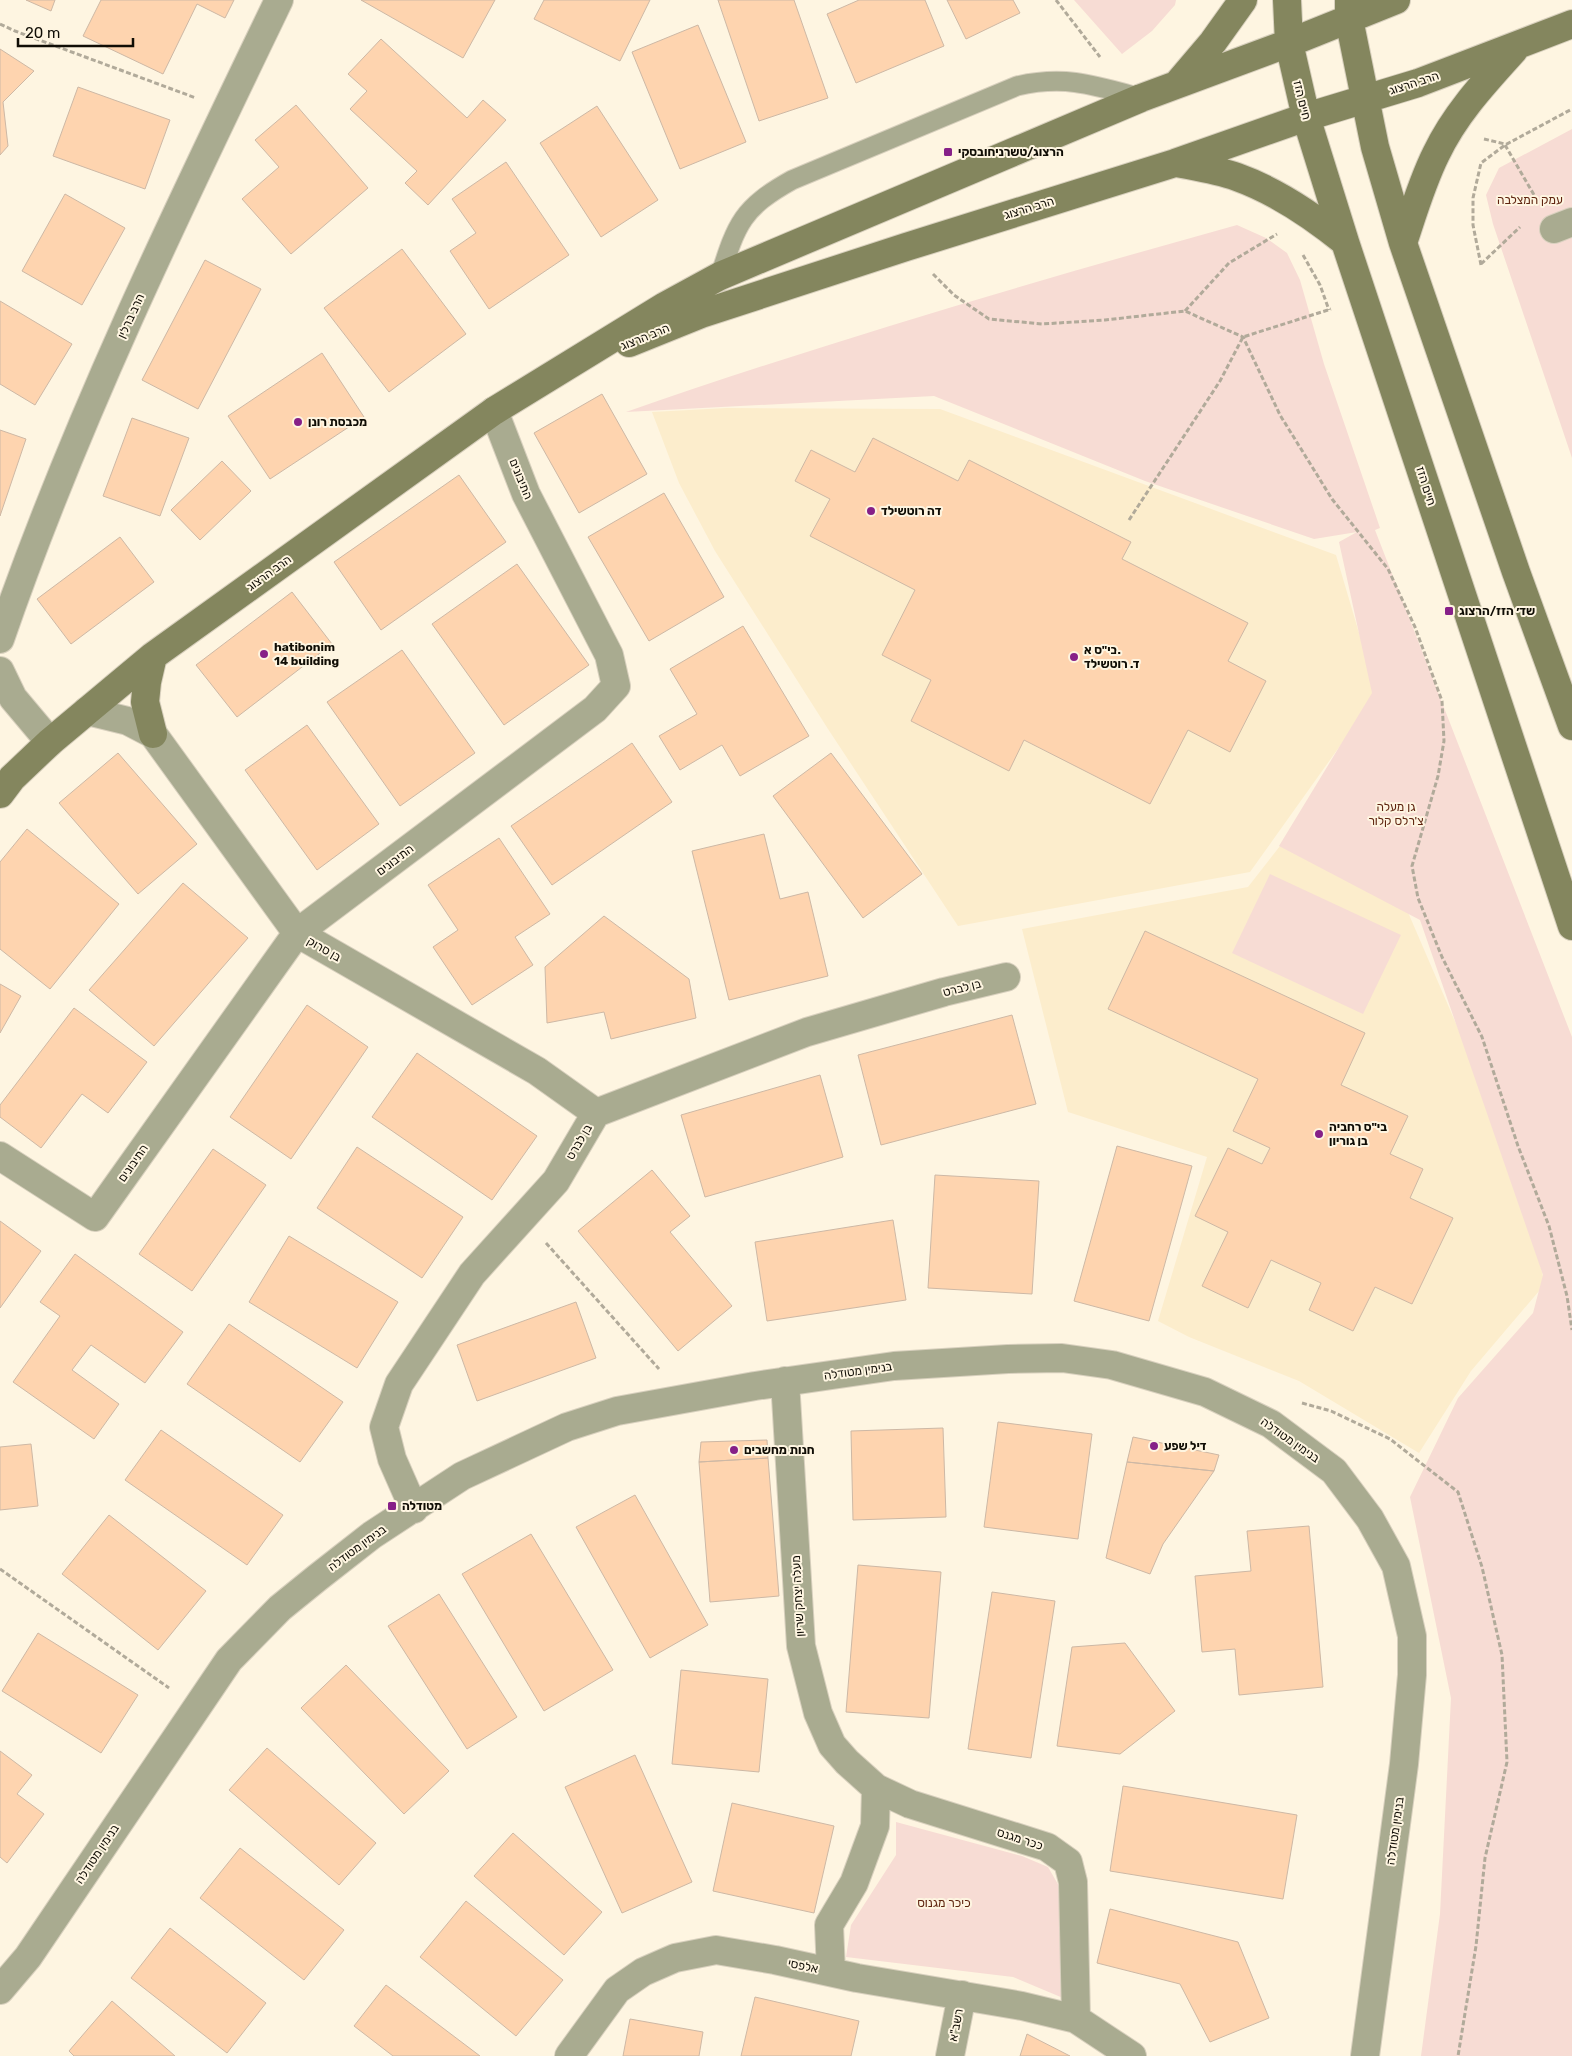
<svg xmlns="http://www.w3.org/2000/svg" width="1572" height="2056" font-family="Rubik,'Noto Sans Hebrew',sans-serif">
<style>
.built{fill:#fcedcc}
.green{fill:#f7dcd4}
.building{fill:#fed4af;stroke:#cdb8a5}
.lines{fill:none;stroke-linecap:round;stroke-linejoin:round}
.lane-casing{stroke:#d8d0be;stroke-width:21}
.street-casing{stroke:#d8d0be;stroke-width:30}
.secondary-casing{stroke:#d8d0be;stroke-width:30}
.path{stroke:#b1aa9a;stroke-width:3;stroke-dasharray:5 2.5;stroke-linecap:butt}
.lane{stroke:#a9ab90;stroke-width:19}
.street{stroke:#a9ab90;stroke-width:28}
.secondary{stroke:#84865e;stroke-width:28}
.poi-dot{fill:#862088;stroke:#fef5e1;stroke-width:2}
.labels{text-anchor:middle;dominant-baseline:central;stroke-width:4;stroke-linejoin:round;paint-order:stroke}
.street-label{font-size:12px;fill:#100d05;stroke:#fef5e1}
.poi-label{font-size:12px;font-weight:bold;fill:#100d05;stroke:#fef5e1;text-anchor:start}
.park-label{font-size:12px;fill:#5f240f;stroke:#fef5e1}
</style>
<rect width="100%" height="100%" fill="#fef5e1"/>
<!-- built -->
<path class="built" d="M727,408L940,409L1336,555L1377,694L1250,872L958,926L828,729L715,551L679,483L652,412Z
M1280,846L1407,910L1457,1026L1520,1186L1545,1284L1471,1371L1419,1453L1299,1381L1189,1337L1158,1321L1207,1157L1068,1112L1022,929L1248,887Z"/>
<!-- green -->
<path class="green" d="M1074,0H1176L1175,5L1152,31L1122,54Z
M1572,129V458L1493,224L1486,195L1499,168Z
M1237,225L1266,238L1287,253L1300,280L1324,364L1380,528L1375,530L1572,1037V2056H1421L1440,1914L1451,1698L1410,1497L1458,1398L1533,1313L1543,1275L1420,920L1279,846L1372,693L1339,542L1357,532L1314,539L1145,481L934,396L626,412C827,342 1032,282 1237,225Z
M1270,874L1401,935L1363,1014L1232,953Z
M896,1822L1022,1856L1048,1867L1059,1886L1063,1998L1013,1977L846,1957L851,1925L896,1855Z"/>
<!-- building -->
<path class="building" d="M26,0H55L51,11Z
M101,0H234L225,18L197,4L163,74L83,36Z
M361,0H495L463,58Z
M544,0H650L620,61L534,19Z
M718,0H794L828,98L759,121Z
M859,0H925L944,46L856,83L827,14Z
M947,0H1013L1020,13L966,39Z
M698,25L746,142L680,169L632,52Z
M381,39L467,118L483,100L506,120L428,205L405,183L417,171L350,109L367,91L348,74Z
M0,49L34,71L3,102L8,146L0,155Z
M78,87L170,120L145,189L53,156Z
M296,105L368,188L291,254L242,199L279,167L255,140Z
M597,106L658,200L601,237L540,143Z
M506,162L569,255L489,309L450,251L476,233L452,199Z
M65,194L125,228L82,305L22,271Z
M402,249L466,334L389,392L324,308Z
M205,260L261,289L198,409L142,380Z
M0,301L72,344L35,405L0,384Z
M322,353L364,417L270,479L228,416Z
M602,394L647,474L579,513L534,433Z
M132,418L189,438L160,516L103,496Z
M0,430L26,439L0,516Z
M873,438L958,481L969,460L1131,542L1122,559L1248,623L1228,661L1266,681L1230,752L1188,730L1150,804L1024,740L1009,771L911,721L931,680L882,655L915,590L810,536L830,499L795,481L811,450L855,472Z
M222,461L251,491L200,540L171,510Z
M459,475L506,542L381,630L334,562Z
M664,493L724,597L649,641L588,537Z
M120,537L154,582L71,644L37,599Z
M517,564L589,665L504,725L432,624Z
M292,592L332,644L237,717L196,665Z
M743,626L809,736L740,776L722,745L680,770L659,736L697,714L670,669Z
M402,650L475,753L400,806L327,702Z
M307,725L379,824L317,870L245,770Z
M632,743L672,802L552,885L511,826Z
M118,753L197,844L138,894L59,803Z
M831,753L922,874L863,918L773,796Z
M27,829L119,904L50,989L0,949V862Z
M764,834L780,899L808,892L828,976L729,1000L692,851Z
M499,838L550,914L515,937L533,965L472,1005L433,947L458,930L428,885Z
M183,883L248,938L154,1046L89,990Z
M604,916L689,979L696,1018L611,1039L604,1012L547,1023L545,967Z
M1145,931L1365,1033L1341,1085L1408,1116L1390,1154L1423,1169L1410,1198L1453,1218L1412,1304L1375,1287L1353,1331L1309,1310L1321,1283L1271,1260L1248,1308L1202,1286L1228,1232L1195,1216L1228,1148L1262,1164L1270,1148L1233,1131L1258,1079L1108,1009Z
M0,984L21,996L0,1033Z
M307,1005L368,1047L291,1159L230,1117Z
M74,1008L147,1062L108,1113L82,1094L41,1148L0,1117V1105Z
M1012,1015L1036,1104L881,1145L858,1055Z
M417,1053L537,1136L492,1200L372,1117Z
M820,1075L843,1157L705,1197L681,1115Z
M1117,1146L1192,1166L1149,1321L1074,1301Z
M357,1147L463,1217L422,1278L317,1208Z
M213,1149L266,1185L192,1291L139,1254Z
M652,1170L690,1216L670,1232L732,1306L678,1351L578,1231Z
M935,1175L1039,1181L1032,1294L928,1288Z
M893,1220L906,1300L767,1321L755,1242Z
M0,1221L41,1251L0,1308Z
M289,1236L398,1302L357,1368L249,1302Z
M75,1254L183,1332L145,1383L91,1345L72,1370L119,1404L94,1439L13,1382L60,1316L40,1302Z
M576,1302L596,1358L477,1401L457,1345Z
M229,1324L343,1402L300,1462L187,1384Z
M998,1422L1092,1434L1078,1539L984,1527Z
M943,1428L946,1517L853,1520L851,1431Z
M161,1430L283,1515L247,1565L125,1480Z
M1133,1437L1219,1455L1214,1471L1127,1462Z
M767,1440L768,1458L699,1462L701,1442Z
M31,1444L38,1506L0,1510V1447Z
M768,1458L779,1596L710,1602L699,1462Z
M1127,1462L1214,1471L1163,1544L1150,1574L1106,1558Z
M635,1495L708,1625L650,1658L576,1527Z
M109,1515L206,1591L158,1650L62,1574Z
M1309,1526L1323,1687L1239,1695L1235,1649L1202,1652L1195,1576L1251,1571L1247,1531Z
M531,1534L613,1670L544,1711L462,1574Z
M858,1565L941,1572L929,1718L846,1712Z
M992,1592L1055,1601L1031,1758L968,1749Z
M439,1594L517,1717L467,1749L388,1626Z
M38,1633L138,1695L101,1753L2,1691Z
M1125,1643L1175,1711L1120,1754L1057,1746L1072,1647Z
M346,1665L449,1771L404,1814L301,1708Z
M681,1670L768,1679L759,1772L672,1764Z
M267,1748L376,1843L339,1885L229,1790Z
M0,1751L32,1775L17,1794L44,1814L7,1863L0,1857Z
M635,1755L692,1882L622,1913L565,1787Z
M1123,1786L1297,1815L1283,1899L1110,1871Z
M732,1803L834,1826L814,1913L713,1891Z
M513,1833L602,1912L564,1955L474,1876Z
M240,1848L344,1930L304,1980L200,1898Z
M466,1901L563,1980L516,2036L420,1957Z
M1110,1909L1238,1942L1269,2018L1210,2042L1180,1984L1097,1963Z
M170,1928L266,2003L227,2053L131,1978Z
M386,1985L480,2056H393L354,2026Z
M755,1997L859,2021L851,2056H741Z
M112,2001L175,2056H74L69,2051Z
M630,2019L703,2032L699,2056H623Z
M1027,2034L1070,2056H1020Z"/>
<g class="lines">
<defs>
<path id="lane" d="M720,276C737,223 742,208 792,180L1017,86C1065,75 1094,85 1141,98"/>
<path id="street" d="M1554,229L1572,222
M0,639C76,419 178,209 279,0
M0,671L13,698L50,742
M87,711L128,721L153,734L297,933L537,1071L596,1113
M0,1156L95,1217L297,933L595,709L616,686L609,655L526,494L494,411
M785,1381L801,1646L818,1713L832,1745L847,1762L876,1788L910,1804L1047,1847L1068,1862L1073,1882L1076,2019
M414,1509L392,1459L384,1427L399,1384L472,1274L556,1181L596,1113L807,1032L944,992L1006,977
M831,1972L829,1925L854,1883L875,1826L876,1788
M0,1990L28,1957L229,1660L280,1608L317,1578L372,1535L462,1476L567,1427L617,1411L755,1386L894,1366L1008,1359L1062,1358L1112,1365L1205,1392L1271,1424L1334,1471L1370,1519L1396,1566L1412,1636V1675L1404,1764L1365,2056
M569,2056L617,1990L643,1972L675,1958L716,1950L775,1960L857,1978L1022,2006L1076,2019L1132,2056
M950,2056L962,1995"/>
<path id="secondary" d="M1287,0L1289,43L1306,117L1345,242L1572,926
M1349,0V19L1375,147L1403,243L1516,572L1572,726
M1179,82L1213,42L1243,0
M1177,163C1197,167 1217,170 1237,177C1276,191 1313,216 1345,242
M1403,243C1413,213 1422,182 1436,154C1455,114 1485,82 1514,50
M629,343L701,314L906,247L1175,163L1306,117L1418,83L1572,24
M153,734L145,702L147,682L153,656
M0,794L12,778L50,742L153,656L494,411L665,306L720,276L1141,98L1289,43L1396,0"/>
</defs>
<!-- lane casing -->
<use href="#lane" class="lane-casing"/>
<!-- street casing -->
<use href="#street" class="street-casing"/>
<!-- secondary casing -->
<use href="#secondary" class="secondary-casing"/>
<!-- path -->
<path class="path" d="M1056,0L1100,57
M0,24L15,31L196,98
M1484,139L1505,144
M1505,145L1537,200
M1303,255L1320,285L1329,310
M1481,264L1520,227
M1481,265L1473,225V198L1481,163L1505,145L1572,109
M933,274L954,295L989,319L1042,324L1105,320L1185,311L1243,337L1280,415L1332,499L1388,569L1415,627L1442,701L1444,741L1438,776L1412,866L1418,898L1442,957L1482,1037L1518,1146L1549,1226L1567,1296L1572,1330
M1185,311L1229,263L1277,234
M1129,520L1220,381L1243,337L1331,309
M546,1243L659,1369
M1302,1403L1331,1411L1390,1439L1458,1492L1482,1567L1502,1655L1507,1762L1485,1858L1476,1946L1458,2056
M0,1569L169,1688"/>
<!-- lane -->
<use href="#lane" class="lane"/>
<!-- street -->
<use href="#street" class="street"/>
<!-- secondary -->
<use href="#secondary" class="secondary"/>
</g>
<!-- markers -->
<g class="poi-dot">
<rect x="943" y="147" width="10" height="10" rx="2.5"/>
<circle cx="298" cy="422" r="5"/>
<circle cx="871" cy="511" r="5"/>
<rect x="1444" y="606" width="10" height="10" rx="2.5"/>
<circle cx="264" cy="654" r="5"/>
<circle cx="1074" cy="657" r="5"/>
<circle cx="1319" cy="1134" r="5"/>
<circle cx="1154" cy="1446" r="5"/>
<circle cx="734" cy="1450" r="5"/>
<rect x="387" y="1501" width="10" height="10" rx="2.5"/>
</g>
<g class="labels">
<!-- street labels -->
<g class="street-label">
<text transform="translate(1414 83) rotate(-18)">הרב הרצוג</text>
<text transform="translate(1302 100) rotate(76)">חיים הזז</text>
<text transform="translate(1029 208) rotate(-17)">הרב הרצוג</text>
<text transform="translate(131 316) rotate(-65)">הרב ברלין</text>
<text transform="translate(645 337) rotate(-22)">הרב הרצוג</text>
<text transform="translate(521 479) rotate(68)">התיבונים</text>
<text transform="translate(1426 486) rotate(72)">חיים הזז</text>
<text transform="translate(269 573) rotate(-36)">הרב הרצוג</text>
<text transform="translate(395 860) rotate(-37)">התיבונים</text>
<text transform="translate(324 949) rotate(30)">בן סרוק</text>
<text transform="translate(962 988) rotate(-14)">בן לברט</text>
<text transform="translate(579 1142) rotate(-59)">בן לברט</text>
<text transform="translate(133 1163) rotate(-55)">התיבונים</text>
<text transform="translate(858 1371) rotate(-8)">בנימין מטודלה</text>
<text transform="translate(1290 1440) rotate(35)">בנימין מטודלה</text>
<text transform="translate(357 1548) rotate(-36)">בנימין מטודלה</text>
<text transform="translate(798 1596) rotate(-93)">מעלה יצחק שריון</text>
<text transform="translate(1395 1831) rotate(-82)">בנימין מטודלה</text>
<text transform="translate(1020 1839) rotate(18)">ככר מגנס</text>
<text transform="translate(97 1854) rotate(-56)">בנימין מטודלה</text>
<text transform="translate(803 1966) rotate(12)">אלפסי</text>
<text transform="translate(956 2025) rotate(-79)">רשב"א</text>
</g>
<!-- poi labels -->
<g class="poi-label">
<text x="958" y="152">הרצוג/טשרניחובסקי</text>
<text x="308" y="422">מכבסת רונן</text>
<text x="881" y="511">דה רוטשילד</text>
<text x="1459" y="611">שד׳ הזז/הרצוג</text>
<text x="274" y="647">hatibonim<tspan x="274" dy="14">14 building</tspan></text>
<text x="1084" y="650">בי"ס א.<tspan x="1084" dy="14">ד. רוטשילד</tspan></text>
<text x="1329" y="1127">בי"ס רחביה<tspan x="1329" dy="14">בן גוריון</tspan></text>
<text x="1164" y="1446">דיל שפע</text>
<text x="744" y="1450">חנות מחשבים</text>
<text x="402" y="1506">מטודלה</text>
</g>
<!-- park labels -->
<g class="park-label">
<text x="1530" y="200">עמק המצלבה</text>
<text x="1396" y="807">גן מעלה<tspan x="1396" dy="14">צ'רלס קלור</tspan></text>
<text x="944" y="1903">כיכר מגנוס</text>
</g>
</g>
<!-- scale -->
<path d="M18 38v8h115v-8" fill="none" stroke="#100d05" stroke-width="2.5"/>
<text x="25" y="38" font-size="15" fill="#100d05" stroke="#fef5e1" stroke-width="4" paint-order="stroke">20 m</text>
</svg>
